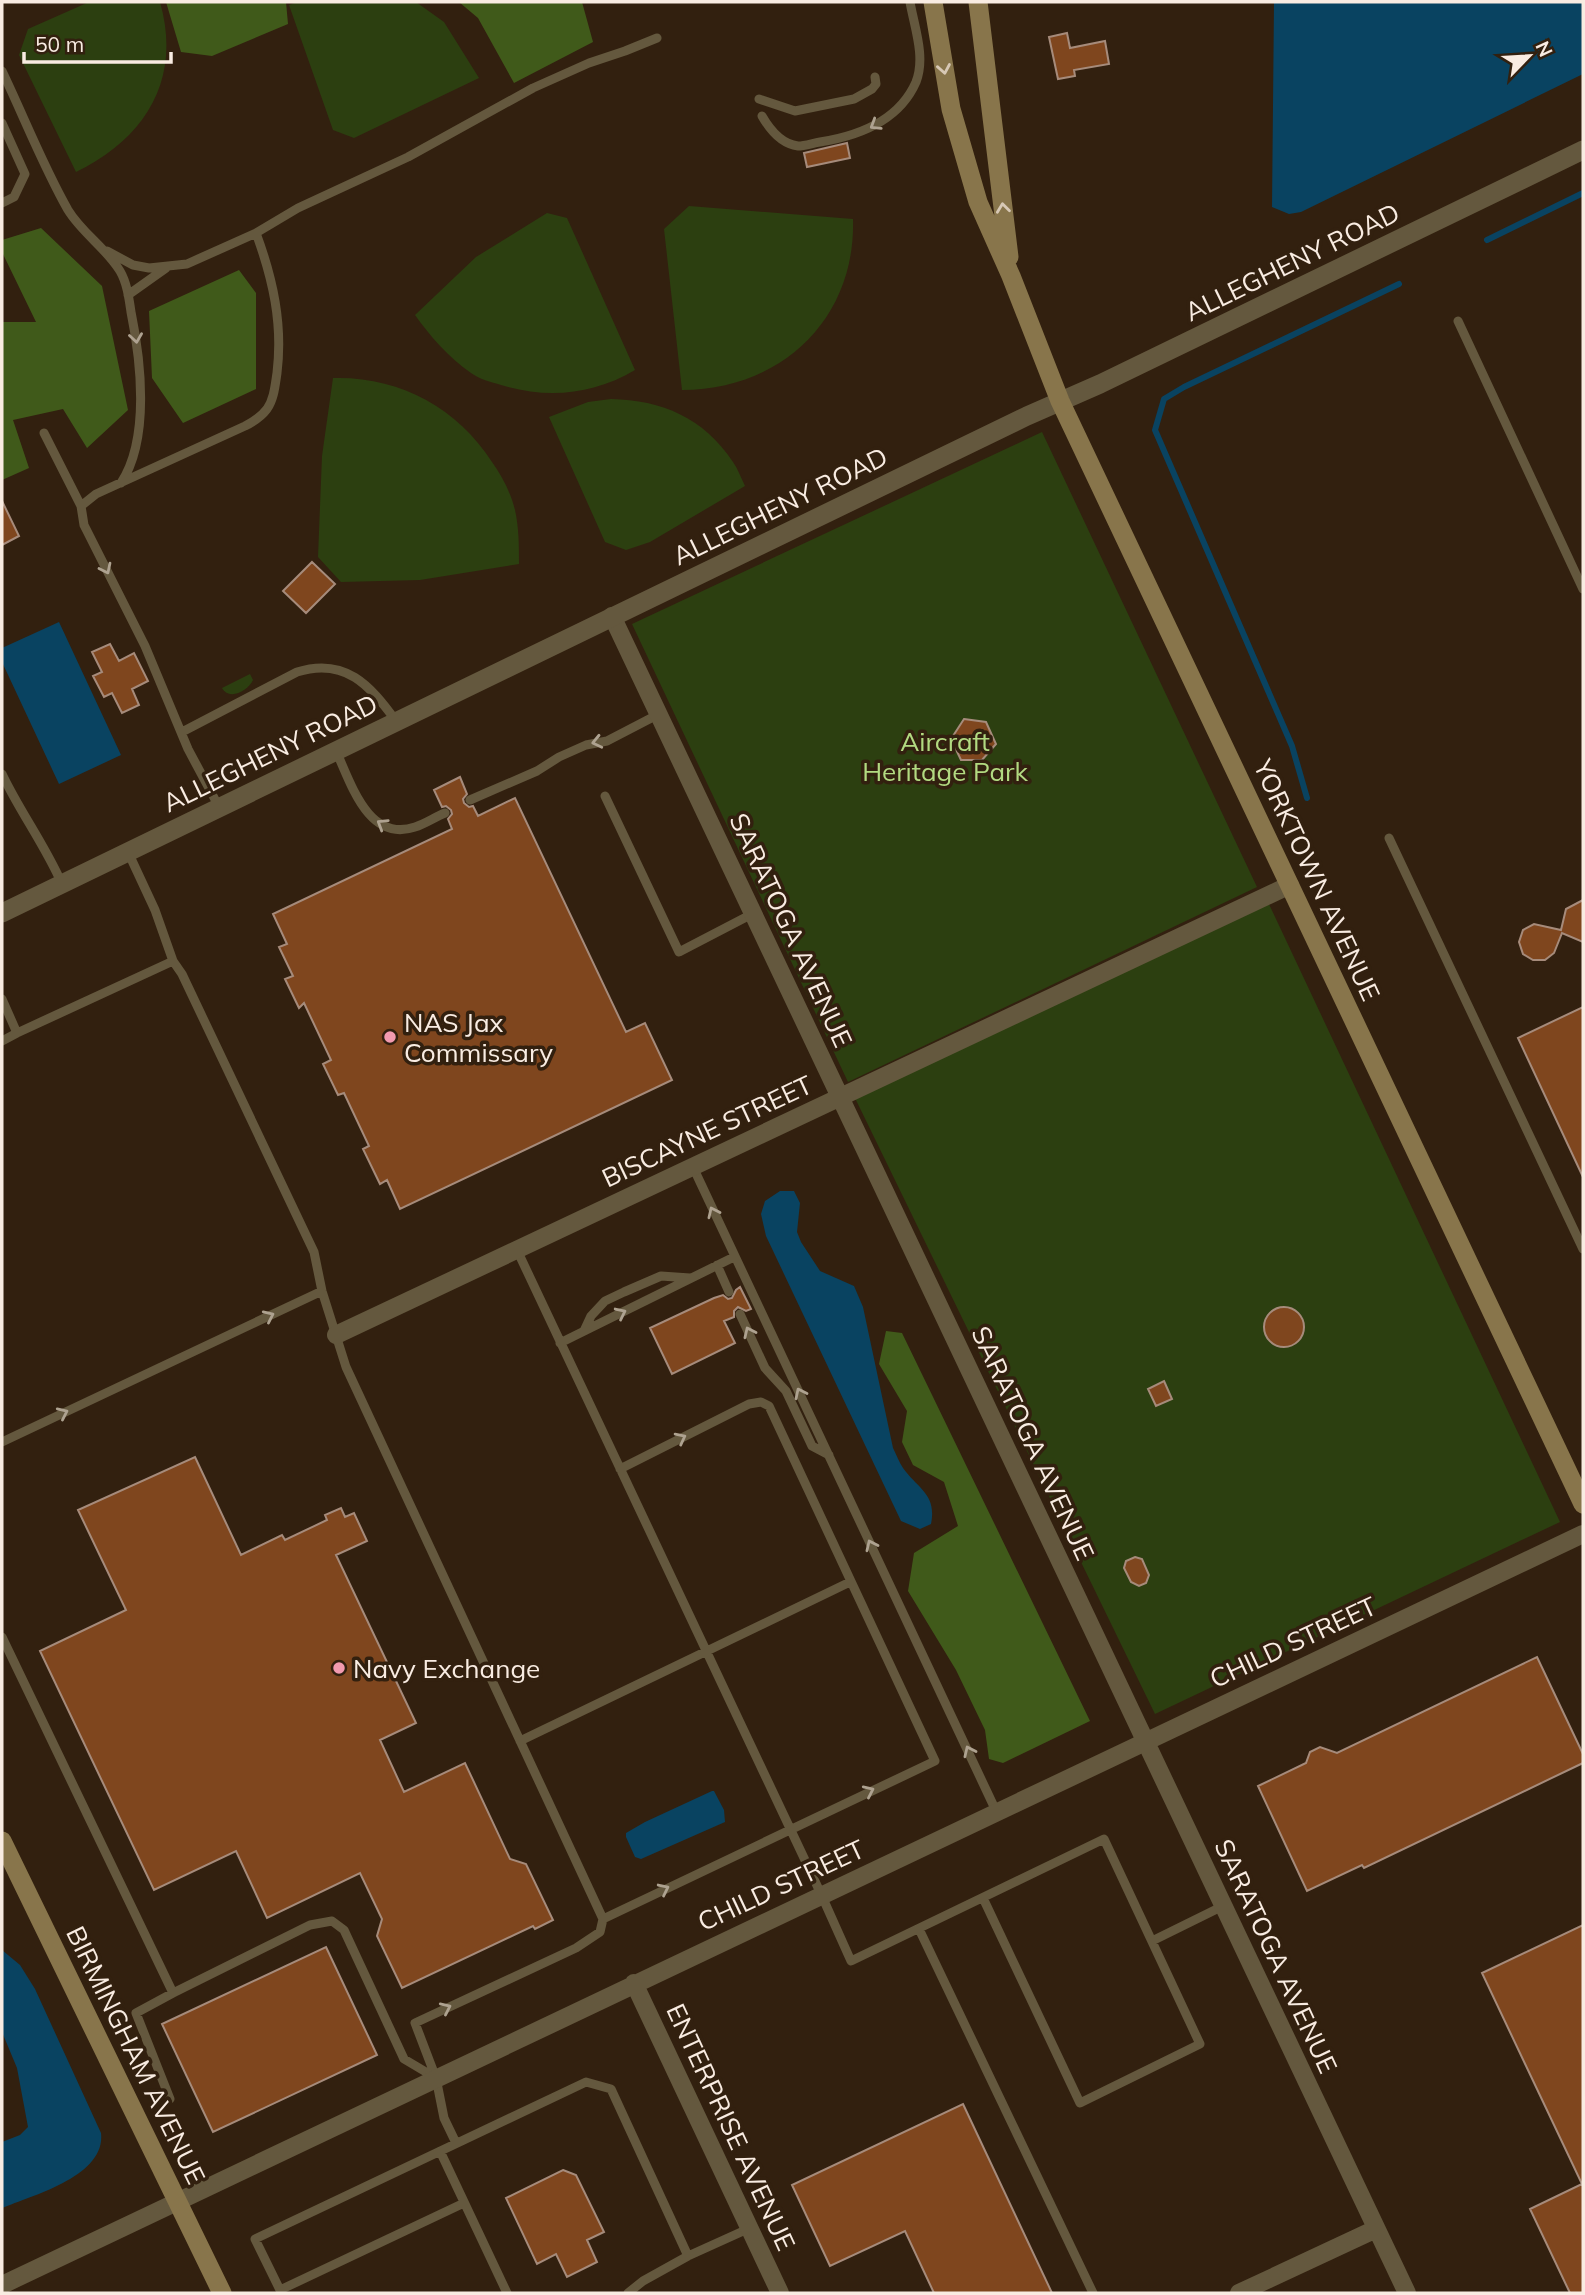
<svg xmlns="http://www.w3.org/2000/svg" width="1585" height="2295" font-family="Mulish,sans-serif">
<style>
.green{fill:#2c3f10}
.forest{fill:#405a1a}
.water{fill:#094361}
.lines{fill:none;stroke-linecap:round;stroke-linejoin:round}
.stream{stroke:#094361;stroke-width:6}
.building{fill:#7f461e;stroke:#a68b7b;stroke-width:2}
.service{stroke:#64583e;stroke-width:9}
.minor{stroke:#64583e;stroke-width:18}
.tertiary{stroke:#64583e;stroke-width:19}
.secondary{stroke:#88754b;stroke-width:19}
.oneway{stroke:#d7c8b5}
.oneway2{stroke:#aea290}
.poi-dot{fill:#f29aaf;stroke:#32200f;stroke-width:2.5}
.labels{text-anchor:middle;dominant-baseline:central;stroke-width:7;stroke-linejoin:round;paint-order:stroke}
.street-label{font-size:26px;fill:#f9ece2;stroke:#32200f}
.park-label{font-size:26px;fill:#b2da81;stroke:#32200f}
.poi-label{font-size:26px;fill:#f9ece2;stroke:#32200f;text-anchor:start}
</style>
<rect width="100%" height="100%" fill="#32200f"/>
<!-- green -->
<path class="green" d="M89,2H160C182,79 146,138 76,172L19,55L28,29Z
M297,2H416L444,22L479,78L354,138L333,130L289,5Z
M689,206L853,219C856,319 781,390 682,390L664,229Z
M547,213L567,218L635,370C593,395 547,399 501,385C491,382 479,379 471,373C449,358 430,336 415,315L476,257Z
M333,378C398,376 457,407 492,462C502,476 511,493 515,510C519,528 519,546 519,564L420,580L341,582L318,557L322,456Z
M611,399C662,400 704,418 733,462C738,469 741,478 745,486L650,542L626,550L605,542L549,417L588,402Z
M1042,432L1257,887L848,1082L632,624Z
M250,674L253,680C248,691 229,701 222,688Z
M1267,900L1560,1522L1155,1714L855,1098Z"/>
<!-- forest -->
<path class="forest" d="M166,2H286L288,24L212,56L181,52Z
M459,2H582L593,42L514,83L478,18Z
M41,228L102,286L128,410L87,448L63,409L13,420L29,468L2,480V322H36L2,252V240Z
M239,270L256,293V389L183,423L152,378L149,311Z
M886,1331L902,1333L1090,1721L1003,1763L989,1759L985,1730L956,1670L908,1591L914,1553L958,1526L944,1482L913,1465L902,1442L907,1411L879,1364Z"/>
<!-- water -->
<path class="water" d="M1274,2H1583V74L1301,212L1289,214L1272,207Z
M59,622L121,755L59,784L2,662V648Z
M780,1191H794L800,1203L797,1232L801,1242L820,1271L854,1286L863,1307L893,1448C896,1454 899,1462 903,1468C918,1489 937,1494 931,1524L920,1529L901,1521L766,1236L761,1214L765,1201Z
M712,1791H714L724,1810L725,1822L641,1859L635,1857L626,1837V1833L645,1822Z
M2,1950L20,1965L35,1989L101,2133C106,2176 33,2195 2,2208V2142L20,2135L28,2127L17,2068L2,2032Z"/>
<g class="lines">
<!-- stream -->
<path class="stream" d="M1487,240L1583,193
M1307,798L1292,746L1155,430L1164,399L1184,387L1399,284"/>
</g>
<!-- building -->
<path class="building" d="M1067,33L1070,48L1105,41L1109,64L1074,70L1075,76L1058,79L1049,37Z
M847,143L850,158L807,167L804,153Z
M2,501L19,536L2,545Z
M312,562L335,584L306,613L283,591Z
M110,644L119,661L134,653L148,681L132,689L139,705L122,713L112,693L104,697L93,676L102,672L92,652Z
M964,719L986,722L996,744L982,760H961L951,739Z
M460,777L467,794L463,799L464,803L469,807L473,806L478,816L515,798L626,1032L645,1023L672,1080L400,1209L387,1180L380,1184L363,1149L369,1146L344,1093L338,1095L323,1064L331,1060L304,1003L299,1008L285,979L293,976L279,947L287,944L273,914L452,829L448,819L452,814L451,810L446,806L442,807L434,790Z
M1583,900V942L1562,933L1554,953L1545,960H1533L1523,954L1519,942L1523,930L1534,924L1561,930L1566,909Z
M1583,1007V1177L1518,1038Z
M740,1287L751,1309L746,1311L738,1307L734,1311V1317L724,1321L735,1343L672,1374L650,1328L714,1298L723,1295L728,1299L732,1298L736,1290Z
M1264 1327a20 20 0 1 1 40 0a20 20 0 1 1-40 0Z
M1164,1381L1172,1399L1156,1406L1148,1389Z
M195,1457L241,1555L282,1535L285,1540L327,1520L325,1515L341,1508L345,1517L354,1513L367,1541L336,1555L416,1723L380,1740L404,1792L465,1763L510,1859L526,1864L553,1920L535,1929L533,1926L402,1988L377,1936L382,1919L360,1873L267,1918L236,1851L154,1890L40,1651L126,1610L78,1510Z
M1135,1557L1142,1559L1149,1575L1146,1583L1139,1586L1131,1582L1124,1568L1126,1561Z
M1537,1657L1583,1754V1763L1364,1868L1362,1865L1307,1891L1258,1786L1306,1763L1310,1752L1320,1747L1337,1753Z
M1583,1925V2293H1570L1530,2209L1582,2184L1482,1973Z
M326,1947L377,2055L213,2132L162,2024Z
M963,2104L1052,2293H934L905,2231L830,2266L792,2185Z
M563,2170L576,2175L604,2232L587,2240L597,2262L567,2277L556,2254L537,2264L506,2198Z"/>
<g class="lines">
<!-- service -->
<path class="service" d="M2,71C24,117 43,166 68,210C82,233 106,248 120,271C127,283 129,298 131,312C141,361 150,439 121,483
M759,99L795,111L854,99L872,89L876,84L875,77
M762,116C770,130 781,144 798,146C805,146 813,143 820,142C858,136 899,121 916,82C926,57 914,26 910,2
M2,123L25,174L14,197L2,203
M107,251L133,265L149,268L187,264L256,233L298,208L408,157L533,88L589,63L625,51L657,38
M128,295L166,268
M1458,321L1583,589
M44,433L81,506L84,525L145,646L188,749L219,807
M81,506L96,494L245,426C253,422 261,417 267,409C274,399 275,386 277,373C283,324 273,279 256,233
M182,732L297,672C345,657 370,685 396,721
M336,751C351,783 368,843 415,827C425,824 435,817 445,813
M2,774C20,812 45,845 62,884
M605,796L679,952L754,913
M470,800L537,771L559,757L586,745L607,741L659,714
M1389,838L1583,1249
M128,852L155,910L173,961L182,974L314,1252L322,1291L346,1367L603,1919L600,1932L576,1948L415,2023L436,2078L444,2118L456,2143
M2,999L17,1033L173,961
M2,1041L17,1033
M693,1167L997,1813
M517,1250L821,1894L851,1961L1104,1839L1200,2044L1080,2103L983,1898
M717,1265L729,1292
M740,1314L765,1368L786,1391L812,1446L829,1455
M584,1331L591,1316L605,1301L624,1292L661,1276L690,1278
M560,1343L734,1257
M2,1442L322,1291
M2,1637L173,1993
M520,1741L850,1582
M603,1919L935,1761L769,1406L761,1402L749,1404L620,1469
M919,1929L1093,2293
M1152,1941L1223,1906
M170,2099L136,2013L173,1993L310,1925L332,1921L344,1930L404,2059L436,2078
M440,2151L507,2293
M464,2203L280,2290L255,2239L586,2082L611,2089L688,2256L750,2228
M628,2293L643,2281L688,2256"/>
<!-- minor -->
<path class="minor" d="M612,616L1407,2293
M336,1335L1290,885
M634,1983L780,2293
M2,2285L1583,1534
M1239,2293L1376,2229"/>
<!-- tertiary -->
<path class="tertiary" d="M2,913L1027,416L1100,384L1583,150"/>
<!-- secondary -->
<path class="secondary" d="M933,2L951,109L978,202L1011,276L1060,401L1583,1504
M978,2L1009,257
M2,1841L222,2293"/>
</g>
<!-- one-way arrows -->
<defs><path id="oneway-chevron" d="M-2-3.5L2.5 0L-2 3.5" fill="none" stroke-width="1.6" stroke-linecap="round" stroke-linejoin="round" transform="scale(1.75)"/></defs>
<g class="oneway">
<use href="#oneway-chevron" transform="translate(944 69) rotate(80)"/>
<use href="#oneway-chevron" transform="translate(1003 208) rotate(-97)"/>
</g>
<g class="oneway2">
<use href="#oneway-chevron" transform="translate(875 125) rotate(148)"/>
<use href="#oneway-chevron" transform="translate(136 338) rotate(82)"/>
<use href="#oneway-chevron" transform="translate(106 569) rotate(64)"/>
<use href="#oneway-chevron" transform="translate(597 742) rotate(167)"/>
<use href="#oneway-chevron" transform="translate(382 824) rotate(-148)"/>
<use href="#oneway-chevron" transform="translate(713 1212) rotate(-115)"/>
<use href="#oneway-chevron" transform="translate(621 1313) rotate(-26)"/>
<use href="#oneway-chevron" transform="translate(269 1316) rotate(-25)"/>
<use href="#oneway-chevron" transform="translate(749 1332) rotate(-115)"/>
<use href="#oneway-chevron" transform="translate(800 1393) rotate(-116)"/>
<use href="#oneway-chevron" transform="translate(63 1413) rotate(-25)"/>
<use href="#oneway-chevron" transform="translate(681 1438) rotate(-27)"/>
<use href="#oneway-chevron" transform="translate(871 1545) rotate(-115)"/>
<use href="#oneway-chevron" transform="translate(969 1751) rotate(-115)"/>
<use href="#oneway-chevron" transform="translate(869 1791) rotate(-25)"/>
<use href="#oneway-chevron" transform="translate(664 1889) rotate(-26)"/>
<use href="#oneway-chevron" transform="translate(446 2008) rotate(-25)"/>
</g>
<!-- markers -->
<g class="poi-dot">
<circle cx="390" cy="1037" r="7"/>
<circle cx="339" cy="1668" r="7"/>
</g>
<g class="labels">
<!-- street labels -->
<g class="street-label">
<text transform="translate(1292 262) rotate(-26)">ALLEGHENY ROAD</text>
<text transform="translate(780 506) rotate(-26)">ALLEGHENY ROAD</text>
<text transform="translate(270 753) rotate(-26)">ALLEGHENY ROAD</text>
<text transform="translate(1317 880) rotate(65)">YORKTOWN AVENUE</text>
<text transform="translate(791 930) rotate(65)">SARATOGA AVENUE</text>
<text transform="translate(707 1131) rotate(-25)">BISCAYNE STREET</text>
<text transform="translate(1033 1443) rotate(65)">SARATOGA AVENUE</text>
<text transform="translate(1293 1642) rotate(-25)">CHILD STREET</text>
<text transform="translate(781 1885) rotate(-25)">CHILD STREET</text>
<text transform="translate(1276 1956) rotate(65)">SARATOGA AVENUE</text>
<text transform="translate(136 2055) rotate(64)">BIRMINGHAM AVENUE</text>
<text transform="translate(731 2127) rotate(65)">ENTERPRISE AVENUE</text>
</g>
<!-- park labels -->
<g class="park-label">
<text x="945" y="741">Aircraft<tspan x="945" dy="30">Heritage Park</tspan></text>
</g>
<!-- poi labels -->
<g class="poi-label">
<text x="404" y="1022">NAS Jax<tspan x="404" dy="30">Commissary</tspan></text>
<text x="353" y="1668">Navy Exchange</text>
</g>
</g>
<!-- border -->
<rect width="1585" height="2295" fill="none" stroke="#f9ece2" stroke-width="7"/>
<!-- north arrow -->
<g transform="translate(1529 56) rotate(65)" stroke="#32200f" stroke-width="5" paint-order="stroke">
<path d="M0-5L12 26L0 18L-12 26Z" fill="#f9ece2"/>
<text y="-10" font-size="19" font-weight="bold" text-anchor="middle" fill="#f9ece2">N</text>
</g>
<!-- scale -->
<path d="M24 52v10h147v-10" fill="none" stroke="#f9ece2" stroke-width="3.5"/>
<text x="35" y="52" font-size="21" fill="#f9ece2" stroke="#32200f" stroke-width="5" paint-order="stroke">50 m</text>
</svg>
